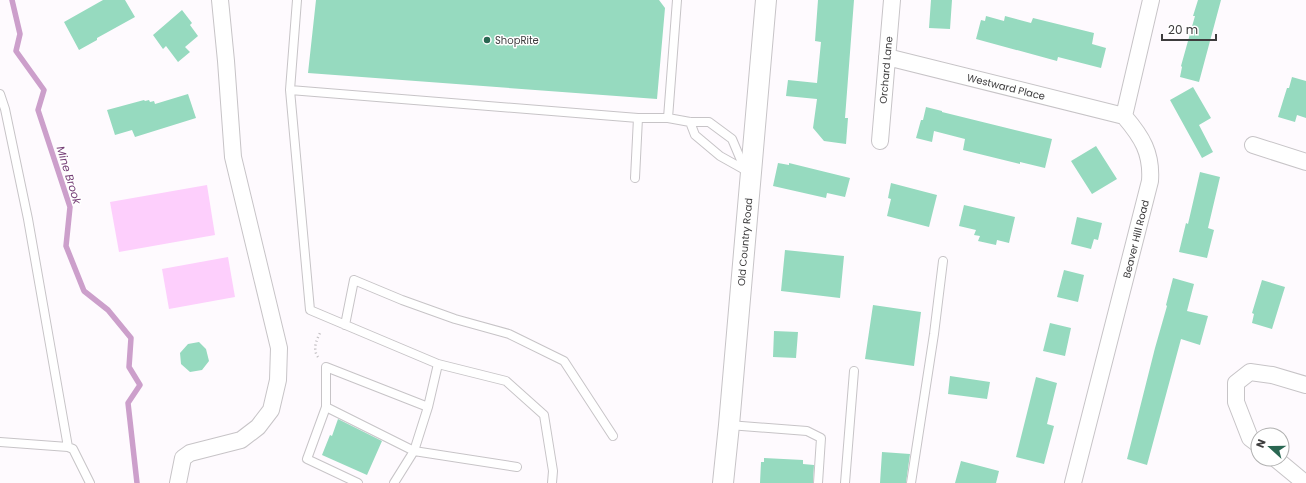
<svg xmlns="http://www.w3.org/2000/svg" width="1306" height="483" font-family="Poppins,sans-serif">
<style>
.green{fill:#fdcffc}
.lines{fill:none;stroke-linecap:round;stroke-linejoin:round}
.stream{stroke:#cc9fcb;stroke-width:5.5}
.building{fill:#96dabf}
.service-casing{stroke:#c7c4c7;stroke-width:10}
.minor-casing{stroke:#c7c4c7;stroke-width:18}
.tertiary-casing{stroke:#c7c4c7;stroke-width:22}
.path{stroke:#c1bec1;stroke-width:2.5;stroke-dasharray:1 3;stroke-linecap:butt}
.service{stroke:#fff;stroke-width:8}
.minor{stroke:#fff;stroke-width:16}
.tertiary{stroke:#fff;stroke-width:20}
.poi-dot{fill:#2a6752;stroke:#fff;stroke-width:1.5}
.labels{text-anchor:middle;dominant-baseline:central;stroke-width:3;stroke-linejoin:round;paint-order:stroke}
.poi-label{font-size:10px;fill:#3d3c3d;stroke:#fff;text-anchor:start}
.street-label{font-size:10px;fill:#3d3c3d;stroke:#fff}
.water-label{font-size:11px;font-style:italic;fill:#763f77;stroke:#fff}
</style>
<rect width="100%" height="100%" fill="#fefafe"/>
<!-- green -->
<path class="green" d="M207,185L215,235L119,252L110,202Z
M228,257L235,297L169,309L162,269Z"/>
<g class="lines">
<!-- stream -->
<path class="stream" d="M12,0L20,34L16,51L44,90L38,110L70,207L66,246L84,291L108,310L131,338L129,367L140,385L128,403L137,483"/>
</g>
<!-- building -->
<path class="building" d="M103,0H125L135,17L97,38V40L79,50L64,22Z
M316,0H659L665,8L657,99L308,73Z
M818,0H854L845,118H848L846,144L824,141L813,128L817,99L786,96L788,80L817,83L821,42L815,41Z
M931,0H952L950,29L929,28Z
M1198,0H1221L1199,82L1180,77L1182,67L1181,66L1193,23L1195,16H1193Z
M182,10L192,23L190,25L198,36L185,47L190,52L178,62L166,46L163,49L153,35Z
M986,16L1004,21L1005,16L1031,23L1033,18L1094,33L1092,44L1106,48L1101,68L1058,57L1057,61L976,39L981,20L985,21Z
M1292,77L1306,81V118L1297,115L1295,122L1278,117L1287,88H1289Z
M1193,87L1211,118L1199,125L1213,152L1202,158L1170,100Z
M188,94L196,118L135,137L132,130L115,135L107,110L144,100L145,101L149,100L150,102L154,101L155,104Z
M926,107L942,111V112L1052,139L1045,168L1020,162V164L963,150L965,139L934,131L932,142L916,138L921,120H923Z
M1096,146L1117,179L1092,194L1071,161Z
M778,163L789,165V163L850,178L845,197L827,193L826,198L773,186Z
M1200,172L1220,177L1208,228L1214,230L1207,258L1179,252L1186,223L1188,224Z
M891,183L937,195L929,227L887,216L891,199L888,198Z
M964,205L1015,217L1009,243L997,240L996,245L978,241L980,236L974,235L976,230L959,226Z
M1077,217L1102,223L1098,240L1094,239L1091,249L1071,244Z
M785,250L844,256L840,298L781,291Z
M1064,270L1084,275L1078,302L1057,297Z
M1173,278L1194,284L1187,311L1208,316L1200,345L1181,339L1147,465L1127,459L1155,348L1167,306L1166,305Z
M1262,280L1285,287L1272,329L1252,323L1254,314L1252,313Z
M873,305L921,312L914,366L865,359Z
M1050,323L1071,328L1065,356L1043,351Z
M774,331L798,332L796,358L773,357Z
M199,342L206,349L209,361L202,370L190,372L181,364L180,353L188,344Z
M950,376L990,382L987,399L948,394Z
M1036,377L1057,383L1047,424L1054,426L1044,464L1016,457Z
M338,419L382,441L367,475L322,455L330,435L332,436Z
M882,452L910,454L906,483H880Z
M764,458L803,460V464L814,465L813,483H760L761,462H764Z
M961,461L999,471L996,483H955Z"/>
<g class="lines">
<defs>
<path id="service" d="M297,0L290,90L310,310L438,364L506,381L544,415L553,471L552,483
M290,90L638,118H668L677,0
M0,94L5,109L28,219L68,447
M668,118L690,122H709L732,139L746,172
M690,122L695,135L720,156L745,170
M635,178L638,118
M345,325L354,280L402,300L455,319L509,334L564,361L613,436
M326,407V367L428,407
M729,425L807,431L821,438L818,483
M0,442L68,447L73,449L90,483
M358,483L307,459L326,407L414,451L517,467
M394,483L414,451L428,407L438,364
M845,483L854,371
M911,483L934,334L943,261"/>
<path id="minor" d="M887,57L1124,116
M880,141L892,0
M1253,145L1306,162
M1258,444L1250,438L1236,402V383L1250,372L1272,375L1306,385
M1276,459L1305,483
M178,483L183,458L190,453L241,440L258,427L271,410L278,380L279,348L233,157L226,61L220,0
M1073,483L1150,181C1152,153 1142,137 1124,116L1151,0"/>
<path id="tertiary" d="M723,483L729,425L766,0"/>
</defs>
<!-- service casing -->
<use href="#service" class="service-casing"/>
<!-- minor casing -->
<use href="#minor" class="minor-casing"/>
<!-- tertiary casing -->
<use href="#tertiary" class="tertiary-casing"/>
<!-- path -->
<path class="path" d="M318,357C312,349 317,339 321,331"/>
<!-- service -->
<use href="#service" class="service"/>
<!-- minor -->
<use href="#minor" class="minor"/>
<!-- tertiary -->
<use href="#tertiary" class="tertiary"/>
</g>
<!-- markers -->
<circle class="poi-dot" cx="487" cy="40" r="4"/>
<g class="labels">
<!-- poi labels -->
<g class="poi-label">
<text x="495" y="40">ShopRite</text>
</g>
<!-- street labels -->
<g class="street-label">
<text transform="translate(886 70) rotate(-85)">Orchard Lane</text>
<text transform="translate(1006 87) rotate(14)">Westward Place</text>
<text transform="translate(1136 239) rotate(-76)">Beaver Hill Road</text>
<text transform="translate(745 242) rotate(-85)">Old Country Road</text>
</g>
<!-- water labels -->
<g class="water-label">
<text transform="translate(69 175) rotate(73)">Mine Brook</text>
</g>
</g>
<!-- north arrow -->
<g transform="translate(1270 447) rotate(291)"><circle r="19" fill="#ffffff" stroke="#b1b1b1"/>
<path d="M0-3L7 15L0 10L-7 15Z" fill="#2a6752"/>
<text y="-6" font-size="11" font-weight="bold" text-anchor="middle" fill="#3d3c3d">N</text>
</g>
<!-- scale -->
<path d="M1162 34v6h54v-6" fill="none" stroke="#3d3c3d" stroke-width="2"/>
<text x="1168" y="34" font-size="12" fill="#3d3c3d" stroke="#ffffff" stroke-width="3" paint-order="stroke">20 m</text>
</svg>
